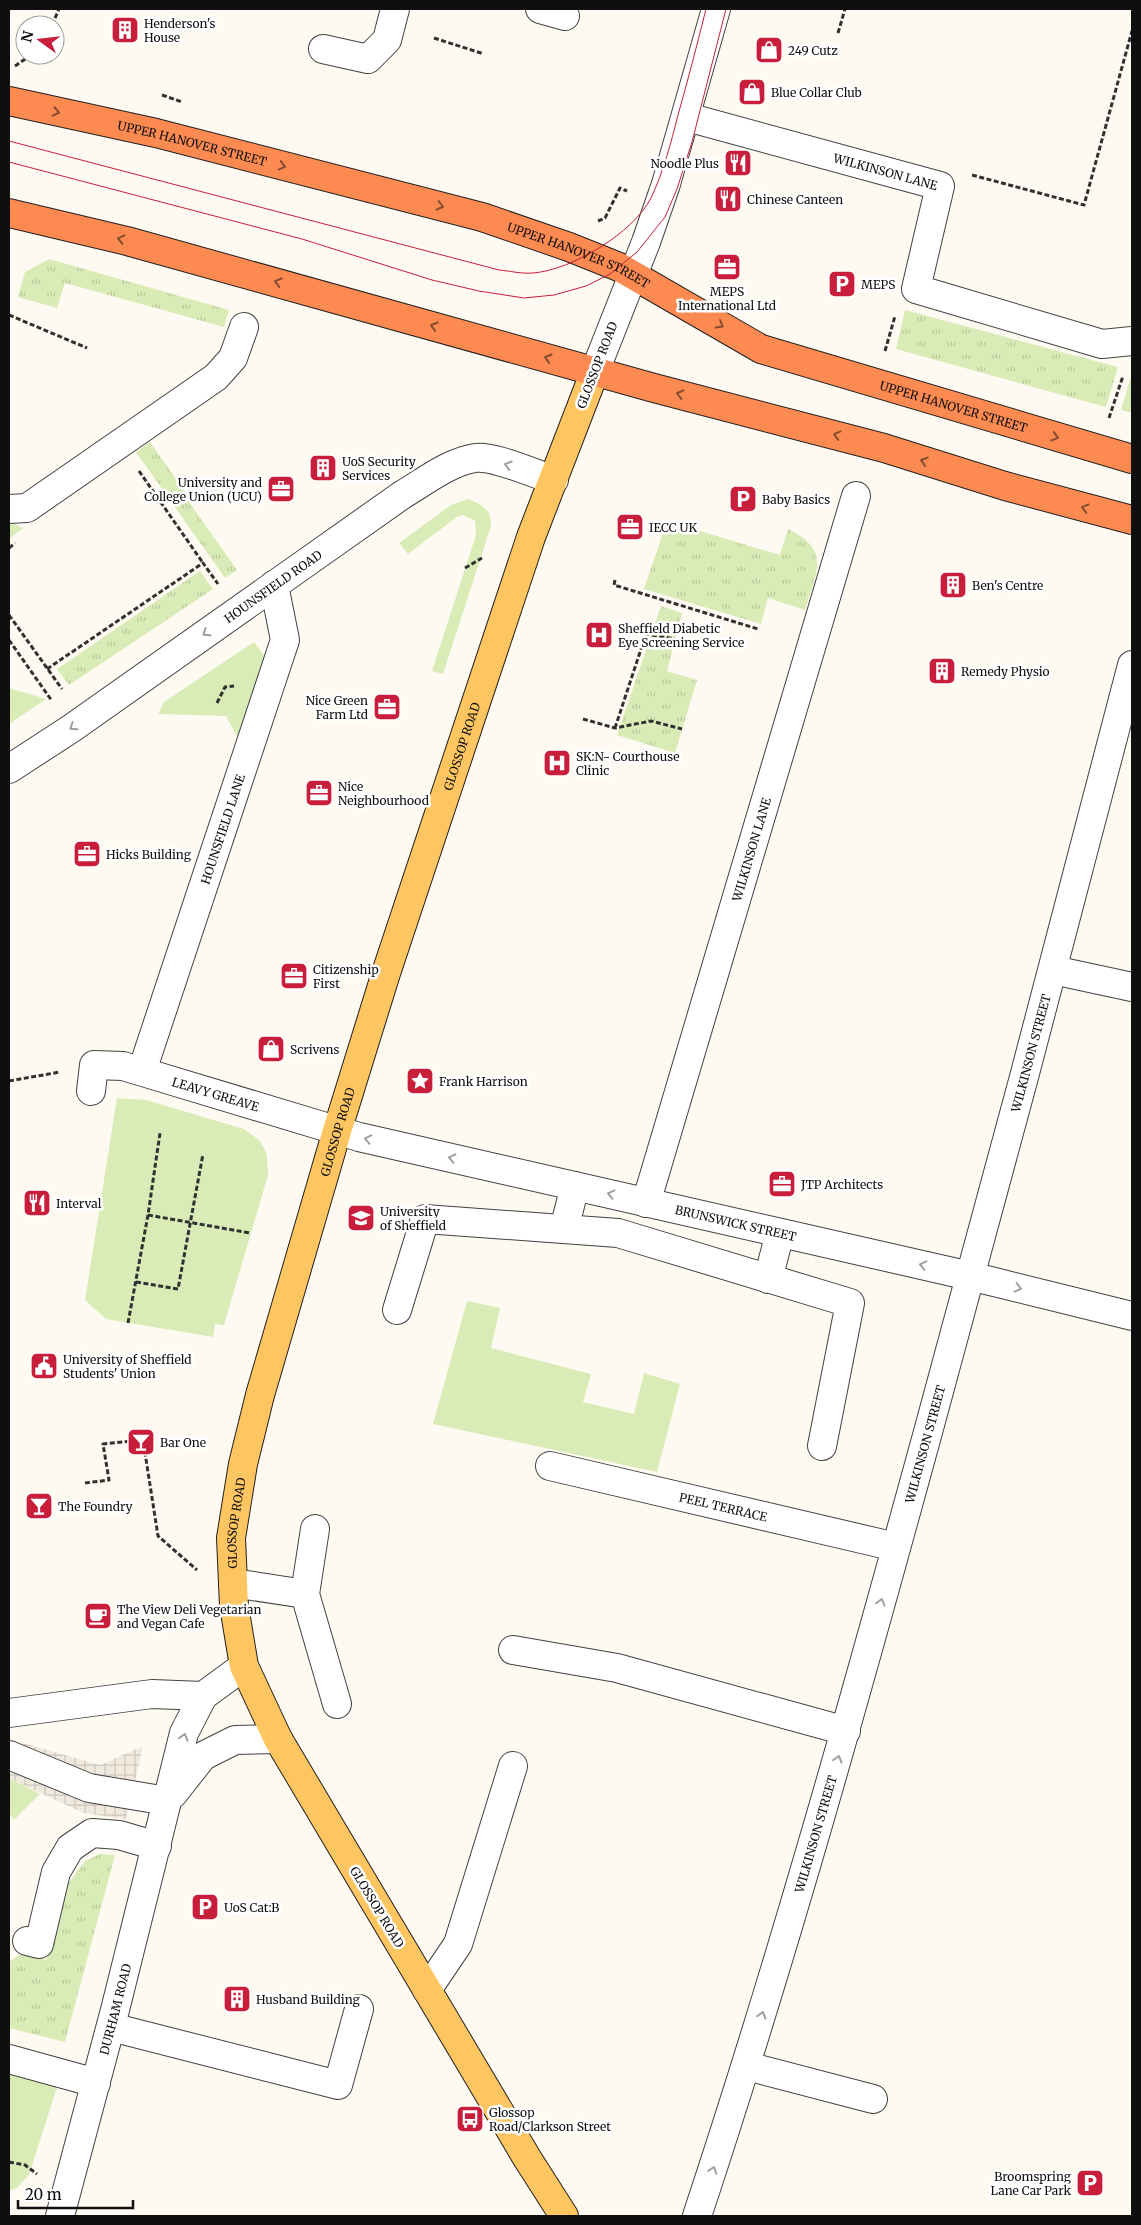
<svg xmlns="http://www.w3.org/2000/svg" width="1141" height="2225" font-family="Merriweather,serif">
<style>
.grass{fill:url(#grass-tufts)}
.garden{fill:#d9ecb7}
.plaza{fill:url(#plaza-grid)}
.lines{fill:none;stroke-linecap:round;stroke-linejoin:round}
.minor-casing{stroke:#424242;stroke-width:30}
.major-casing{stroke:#202020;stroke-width:30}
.highway-casing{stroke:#202020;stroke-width:30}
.path{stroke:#313131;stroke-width:3;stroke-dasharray:5 2.5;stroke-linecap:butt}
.minor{stroke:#fff;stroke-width:28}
.major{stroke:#ffc561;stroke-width:28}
.highway{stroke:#fc8a51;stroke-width:28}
.tram{stroke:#c81e3b;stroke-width:1}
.oneway{stroke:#864c30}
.oneway2{stroke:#9f9f9f}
.labels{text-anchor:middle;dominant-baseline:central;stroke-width:5;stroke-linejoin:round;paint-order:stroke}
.poi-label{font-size:12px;fill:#0f0f0f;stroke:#fff;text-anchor:start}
.street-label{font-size:12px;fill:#0f0f0f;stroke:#fff}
</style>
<defs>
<pattern id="grass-tufts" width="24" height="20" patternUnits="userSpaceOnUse" patternTransform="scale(1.25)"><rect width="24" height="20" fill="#d9ecb7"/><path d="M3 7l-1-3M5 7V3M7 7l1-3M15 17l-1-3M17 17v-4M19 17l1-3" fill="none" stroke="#b9c99c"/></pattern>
<pattern id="plaza-grid" width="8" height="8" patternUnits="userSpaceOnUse" patternTransform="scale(1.25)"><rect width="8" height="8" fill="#f0e9de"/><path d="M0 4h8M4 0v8" fill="none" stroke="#cdc7bd"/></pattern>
</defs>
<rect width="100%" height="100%" fill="#fffaf1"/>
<!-- grass -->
<path class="grass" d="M49,259L229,310L224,327L65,283L57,308L18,297L25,272Z
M905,310L1118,367L1106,407L896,349Z
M150,442L191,500L189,502L237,570L225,578L136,452Z
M667,521L780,555L788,529C832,550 816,572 805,610L768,598L761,624L644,589Z
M9,522L23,528L9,539Z
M200,571L213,589L69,685L57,669Z
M661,606L682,613L667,671L697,680L675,753L617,735Z
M100,1854L115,1855L65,2042L9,2028V1962L22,1953L46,1960L68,1884L85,1861Z"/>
<!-- garden -->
<path class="garden" d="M1132,373V413L1121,410Z
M468,499C482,504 492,510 491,526L443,674L432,671L476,535L475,521L463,515L457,517L408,554L399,543L451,505Z
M254,642L269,662L239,740L226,716L158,714L164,702Z
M9,688L46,699L9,724Z
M117,1098L146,1100L244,1129L259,1140L264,1148L267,1155L268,1175L224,1325L215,1324L213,1337L106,1319L85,1300Z
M467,1301L500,1308L491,1348L591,1374L583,1402L634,1414L644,1373L680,1384L657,1472L433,1424Z
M9,1778L40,1794L14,1820L9,1814Z
M9,2071L58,2084L29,2175L17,2188L9,2191Z"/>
<!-- plaza -->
<path class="plaza" d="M9,1739L100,1765L143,1746L126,1819L83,1813L9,1778Z"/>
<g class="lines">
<defs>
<g id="minor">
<path d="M540,9L565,16"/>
<path d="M323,49L368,59L387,40L395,9"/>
<path id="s1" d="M687,117L940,186L916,289L1102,344L1132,341"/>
<path d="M595,371L646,242L666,184L716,9"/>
<path d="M9,509L27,508L216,377L233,358L244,327"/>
<path id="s2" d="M9,769L72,728L402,495C424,482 449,462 475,458C493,455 535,474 554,480"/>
<path d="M1053,970L1132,987"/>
<path id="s3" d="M142,1071L285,640L274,585"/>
<path id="s4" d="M91,1091L94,1065L123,1066L359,1137L970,1276L1132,1316"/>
<path id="s5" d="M646,1203L856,496"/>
<path d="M564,1229L575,1186"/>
<path d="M768,1279L780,1233"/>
<path d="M397,1310L425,1219L618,1233L850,1303L822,1446"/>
<path id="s6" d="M550,1466L896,1547"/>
<path d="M315,1529L305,1594L337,1704"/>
<path d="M233,1583L305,1594"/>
<path d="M513,1650L617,1668L846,1731"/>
<path d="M9,1713L152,1694L203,1696"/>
<path d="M9,1755L89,1788L167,1801"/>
<path d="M173,1794L203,1756L235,1740L278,1739"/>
<path d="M27,1941L39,1944L56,1872L70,1848L92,1833L119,1835L157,1846"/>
<path d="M427,1990L458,1944L513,1766"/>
<path d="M111,2027L338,2085L359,2009"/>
<path d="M9,2059L96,2083"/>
<path d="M747,2066L873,2099"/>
<path id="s7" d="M60,2216L115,2010L184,1733L203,1696L244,1666"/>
<path id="s8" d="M697,2216C783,1957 856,1695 928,1432C998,1177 1066,921 1132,665"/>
</g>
<g id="major">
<path id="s9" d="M564,2216L527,2158L278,1739L244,1666L234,1606L231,1538L243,1464L260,1395L337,1131L386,973L531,537L595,371"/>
</g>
<g id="highway">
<path id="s10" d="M9,101L156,133L482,217L569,247L619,267L761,349L1132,459"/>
<path d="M9,213L127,241L654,388L884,448L1005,486L1132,520"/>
</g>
</defs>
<!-- minor casing -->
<use href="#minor" class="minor-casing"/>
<!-- major casing -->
<use href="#major" class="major-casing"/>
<!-- highway casing -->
<use href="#highway" class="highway-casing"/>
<!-- path -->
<path class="path" d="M52,25L59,9
M838,33L845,9
M434,38L484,54
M15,66L31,55
M162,95L182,102
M972,175L1084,205L1132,31
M598,221L605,218L620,188L627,191
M9,315L87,348
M885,351L895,316
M1109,418L1123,376
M139,471L203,563
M9,548L15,543
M465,568L482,558
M615,580L614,585L758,629
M9,615L62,689
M9,640L52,701
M47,669L203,563L218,584
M217,703L225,687L234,686
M583,719L615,728L651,721L682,729
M615,728L646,634L675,639
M9,1081L60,1072
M148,1215L250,1233
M136,1282L178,1289L203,1154
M128,1323L148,1215L160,1133
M85,1483L109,1480L103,1444L143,1440L158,1536L197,1570
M9,2162L25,2165L37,2174"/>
<!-- minor -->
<use href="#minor" class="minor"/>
<!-- major -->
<use href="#major" class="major"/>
<!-- highway -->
<use href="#highway" class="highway"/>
<!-- tram -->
<path class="tram" d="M9,141L499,270C510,271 522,274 533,273C572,270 633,233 651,198C663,173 671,143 678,115C688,80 697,45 706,9
M9,162L302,239L432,280L479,291L524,298L554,295L586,286L610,274L637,252L665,217L677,189L692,142L726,9"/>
</g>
<!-- one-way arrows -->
<defs><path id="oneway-chevron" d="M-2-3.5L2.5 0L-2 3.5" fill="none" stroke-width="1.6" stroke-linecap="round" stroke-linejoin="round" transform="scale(1.25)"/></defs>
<g class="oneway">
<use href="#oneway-chevron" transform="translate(56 112) rotate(12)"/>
<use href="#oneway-chevron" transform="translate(282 166) rotate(15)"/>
<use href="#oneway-chevron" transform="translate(440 206) rotate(14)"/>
<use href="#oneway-chevron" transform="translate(121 239) rotate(-167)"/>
<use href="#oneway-chevron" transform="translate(278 282) rotate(-164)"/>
<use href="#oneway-chevron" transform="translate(720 325) rotate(30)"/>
<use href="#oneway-chevron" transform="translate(434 326) rotate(-163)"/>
<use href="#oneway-chevron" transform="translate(548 358) rotate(-164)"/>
<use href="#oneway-chevron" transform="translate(680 394) rotate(-166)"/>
<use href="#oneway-chevron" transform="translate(837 435) rotate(-165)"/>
<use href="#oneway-chevron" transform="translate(1055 437) rotate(17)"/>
<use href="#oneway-chevron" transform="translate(924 461) rotate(-162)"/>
<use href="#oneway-chevron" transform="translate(1085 508) rotate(-165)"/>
</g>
<g class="oneway2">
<use href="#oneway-chevron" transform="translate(508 465) rotate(-163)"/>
<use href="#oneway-chevron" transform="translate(206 633) rotate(145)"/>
<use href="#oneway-chevron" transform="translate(73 727) rotate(146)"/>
<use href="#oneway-chevron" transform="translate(368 1139) rotate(-167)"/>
<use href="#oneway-chevron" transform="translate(452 1158) rotate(-167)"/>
<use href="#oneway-chevron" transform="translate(611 1194) rotate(-167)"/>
<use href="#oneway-chevron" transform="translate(923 1265) rotate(-167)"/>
<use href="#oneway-chevron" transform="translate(1018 1288) rotate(14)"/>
<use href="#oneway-chevron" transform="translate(881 1602) rotate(-75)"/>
<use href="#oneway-chevron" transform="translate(184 1737) rotate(-73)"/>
<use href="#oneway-chevron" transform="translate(838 1759) rotate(-74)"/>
<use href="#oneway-chevron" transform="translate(762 2015) rotate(-74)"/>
<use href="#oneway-chevron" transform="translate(713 2170) rotate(-72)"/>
</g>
<!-- icons -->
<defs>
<symbol id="building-square" viewBox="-11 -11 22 22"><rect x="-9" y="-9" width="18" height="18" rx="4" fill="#c81e3b" stroke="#fff"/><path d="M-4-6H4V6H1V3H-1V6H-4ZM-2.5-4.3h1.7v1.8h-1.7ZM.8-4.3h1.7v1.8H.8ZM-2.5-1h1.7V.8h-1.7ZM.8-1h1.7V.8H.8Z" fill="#fff"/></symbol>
<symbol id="shop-square" viewBox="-11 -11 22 22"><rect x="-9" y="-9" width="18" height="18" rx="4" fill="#c81e3b" stroke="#fff"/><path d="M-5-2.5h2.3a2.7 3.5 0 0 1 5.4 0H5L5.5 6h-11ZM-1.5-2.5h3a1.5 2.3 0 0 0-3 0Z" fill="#fff"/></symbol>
<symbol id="restaurant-square" viewBox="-11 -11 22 22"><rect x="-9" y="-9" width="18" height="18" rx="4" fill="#c81e3b" stroke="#fff"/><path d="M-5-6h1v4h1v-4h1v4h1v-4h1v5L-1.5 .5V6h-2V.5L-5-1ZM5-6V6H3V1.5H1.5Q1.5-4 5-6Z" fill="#fff"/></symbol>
<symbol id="office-square" viewBox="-11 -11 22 22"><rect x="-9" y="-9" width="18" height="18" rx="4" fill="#c81e3b" stroke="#fff"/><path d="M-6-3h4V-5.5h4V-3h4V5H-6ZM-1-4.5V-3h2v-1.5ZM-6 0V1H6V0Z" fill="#fff"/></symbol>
<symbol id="parking-square" viewBox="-11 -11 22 22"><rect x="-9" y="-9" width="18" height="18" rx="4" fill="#c81e3b" stroke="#fff"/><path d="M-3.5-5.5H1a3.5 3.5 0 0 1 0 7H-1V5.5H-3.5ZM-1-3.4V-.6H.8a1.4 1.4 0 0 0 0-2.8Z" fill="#fff"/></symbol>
<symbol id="hospital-square" viewBox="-11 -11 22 22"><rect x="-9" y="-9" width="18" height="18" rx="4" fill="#c81e3b" stroke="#fff"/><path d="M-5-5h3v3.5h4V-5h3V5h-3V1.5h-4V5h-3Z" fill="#fff"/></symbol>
<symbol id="sight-square" viewBox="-11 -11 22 22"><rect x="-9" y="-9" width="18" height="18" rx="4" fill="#c81e3b" stroke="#fff"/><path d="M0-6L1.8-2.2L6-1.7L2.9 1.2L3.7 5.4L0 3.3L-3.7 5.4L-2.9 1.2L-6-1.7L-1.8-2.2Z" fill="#fff"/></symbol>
<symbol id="university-square" viewBox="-11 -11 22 22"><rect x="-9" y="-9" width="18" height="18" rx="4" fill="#c81e3b" stroke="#fff"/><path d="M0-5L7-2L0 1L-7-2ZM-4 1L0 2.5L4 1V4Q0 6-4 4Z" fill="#fff"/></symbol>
<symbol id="civic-square" viewBox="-11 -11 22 22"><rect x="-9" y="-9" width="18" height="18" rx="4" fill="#c81e3b" stroke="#fff"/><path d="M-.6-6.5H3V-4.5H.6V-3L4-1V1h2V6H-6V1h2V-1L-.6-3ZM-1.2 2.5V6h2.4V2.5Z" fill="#fff"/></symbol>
<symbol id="bar-square" viewBox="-11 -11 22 22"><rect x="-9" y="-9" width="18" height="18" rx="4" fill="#c81e3b" stroke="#fff"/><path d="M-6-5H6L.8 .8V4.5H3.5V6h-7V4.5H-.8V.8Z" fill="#fff"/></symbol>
<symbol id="cafe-square" viewBox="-11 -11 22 22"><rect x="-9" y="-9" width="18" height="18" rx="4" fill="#c81e3b" stroke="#fff"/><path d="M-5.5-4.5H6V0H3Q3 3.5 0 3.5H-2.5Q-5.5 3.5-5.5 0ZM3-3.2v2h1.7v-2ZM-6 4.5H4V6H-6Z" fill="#fff"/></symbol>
<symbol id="bus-square" viewBox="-11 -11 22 22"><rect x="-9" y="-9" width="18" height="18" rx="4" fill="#c81e3b" stroke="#fff"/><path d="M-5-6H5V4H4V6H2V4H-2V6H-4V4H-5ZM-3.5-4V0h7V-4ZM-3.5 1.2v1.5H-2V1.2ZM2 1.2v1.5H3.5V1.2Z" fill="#fff"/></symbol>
</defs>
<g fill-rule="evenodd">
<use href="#building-square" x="109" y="14" width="32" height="32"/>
<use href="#shop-square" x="753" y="34" width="32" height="32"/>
<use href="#shop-square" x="736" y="76" width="32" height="32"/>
<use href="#restaurant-square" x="722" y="147" width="32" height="32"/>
<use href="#restaurant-square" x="712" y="183" width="32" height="32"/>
<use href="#office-square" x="711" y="251" width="32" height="32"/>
<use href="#parking-square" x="826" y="268" width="32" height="32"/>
<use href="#building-square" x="307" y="452" width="32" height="32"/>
<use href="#office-square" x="265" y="473" width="32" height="32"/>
<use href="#parking-square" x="727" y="483" width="32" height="32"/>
<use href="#office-square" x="614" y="511" width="32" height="32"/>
<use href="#building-square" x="937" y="569" width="32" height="32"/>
<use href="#hospital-square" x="583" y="619" width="32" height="32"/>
<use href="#building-square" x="926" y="655" width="32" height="32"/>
<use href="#office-square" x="371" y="691" width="32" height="32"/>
<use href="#hospital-square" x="541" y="747" width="32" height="32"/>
<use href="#office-square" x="303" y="777" width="32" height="32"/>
<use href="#office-square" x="71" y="838" width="32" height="32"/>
<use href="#office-square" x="278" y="960" width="32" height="32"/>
<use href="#shop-square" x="255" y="1033" width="32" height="32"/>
<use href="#sight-square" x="404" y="1065" width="32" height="32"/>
<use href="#office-square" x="766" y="1168" width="32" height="32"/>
<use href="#restaurant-square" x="21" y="1187" width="32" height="32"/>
<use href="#university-square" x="345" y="1202" width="32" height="32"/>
<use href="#civic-square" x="28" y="1350" width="32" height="32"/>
<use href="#bar-square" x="125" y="1426" width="32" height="32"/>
<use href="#bar-square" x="23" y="1490" width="32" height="32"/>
<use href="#cafe-square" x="82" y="1600" width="32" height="32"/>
<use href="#parking-square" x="189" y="1891" width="32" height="32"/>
<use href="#building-square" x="221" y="1983" width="32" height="32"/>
<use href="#bus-square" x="454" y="2103" width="32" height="32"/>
<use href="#parking-square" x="1074" y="2167" width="32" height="32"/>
</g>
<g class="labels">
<!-- poi labels -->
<g class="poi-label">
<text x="144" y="23">Henderson's<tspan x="144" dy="14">House</tspan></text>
<text x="788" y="50">249 Cutz</text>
<text x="771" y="92">Blue Collar Club</text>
<text x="719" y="163" text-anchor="end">Noodle Plus</text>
<text x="747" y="199">Chinese Canteen</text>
<text x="861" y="284">MEPS</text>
<text x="727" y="291" text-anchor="middle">MEPS<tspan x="727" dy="14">International Ltd</tspan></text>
<text x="342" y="461">UoS Security<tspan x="342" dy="14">Services</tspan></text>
<text x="262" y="482" text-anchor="end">University and<tspan x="262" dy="14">College Union (UCU)</tspan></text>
<text x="762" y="499">Baby Basics</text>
<text x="649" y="527">IECC UK</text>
<text x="972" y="585">Ben's Centre</text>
<text x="618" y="628">Sheffield Diabetic<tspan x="618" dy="14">Eye Screening Service</tspan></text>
<text x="961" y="671">Remedy Physio</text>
<text x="368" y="700" text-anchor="end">Nice Green<tspan x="368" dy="14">Farm Ltd</tspan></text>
<text x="576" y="756">SK:N- Courthouse<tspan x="576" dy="14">Clinic</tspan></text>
<text x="338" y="786">Nice<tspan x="338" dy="14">Neighbourhood</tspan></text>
<text x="106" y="854">Hicks Building</text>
<text x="313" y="969">Citizenship<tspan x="313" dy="14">First</tspan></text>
<text x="290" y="1049">Scrivens</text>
<text x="439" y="1081">Frank Harrison</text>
<text x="801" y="1184">JTP Architects</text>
<text x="56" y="1203">Interval</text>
<text x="380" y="1211">University<tspan x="380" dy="14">of Sheffield</tspan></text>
<text x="63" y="1359">University of Sheffield<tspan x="63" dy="14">Students' Union</tspan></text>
<text x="160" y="1442">Bar One</text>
<text x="58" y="1506">The Foundry</text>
<text x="117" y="1609">The View Deli Vegetarian<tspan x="117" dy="14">and Vegan Cafe</tspan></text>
<text x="224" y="1907">UoS Cat:B</text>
<text x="256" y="1999">Husband Building</text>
<text x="489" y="2112">Glossop<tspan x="489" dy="14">Road/Clarkson Street</tspan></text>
<text x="1071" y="2176" text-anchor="end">Broomspring<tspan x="1071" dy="14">Lane Car Park</tspan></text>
</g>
<!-- street labels -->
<g class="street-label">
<text stroke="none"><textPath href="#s10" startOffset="188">UPPER HANOVER STREET</textPath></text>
<text stroke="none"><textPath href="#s1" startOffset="206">WILKINSON LANE</textPath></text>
<text stroke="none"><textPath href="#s10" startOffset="591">UPPER HANOVER STREET</textPath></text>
<text transform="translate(597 365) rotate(-69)">GLOSSOP ROAD</text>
<text stroke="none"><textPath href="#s10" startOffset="998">UPPER HANOVER STREET</textPath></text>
<text stroke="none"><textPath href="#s2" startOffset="321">HOUNSFIELD ROAD</textPath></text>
<text stroke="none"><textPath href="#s9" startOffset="1591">GLOSSOP ROAD</textPath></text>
<text stroke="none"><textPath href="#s3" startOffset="255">HOUNSFIELD LANE</textPath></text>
<text stroke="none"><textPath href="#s5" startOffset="369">WILKINSON LANE</textPath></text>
<text stroke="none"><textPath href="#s8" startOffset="1210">WILKINSON STREET</textPath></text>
<text stroke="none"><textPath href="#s4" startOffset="152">LEAVY GREAVE</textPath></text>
<text stroke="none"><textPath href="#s9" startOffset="1186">GLOSSOP ROAD</textPath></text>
<text stroke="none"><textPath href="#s4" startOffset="688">BRUNSWICK STREET</textPath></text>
<text stroke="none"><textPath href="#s8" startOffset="805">WILKINSON STREET</textPath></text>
<text stroke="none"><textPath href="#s6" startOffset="178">PEEL TERRACE</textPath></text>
<text stroke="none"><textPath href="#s9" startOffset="781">GLOSSOP ROAD</textPath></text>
<text stroke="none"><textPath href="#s8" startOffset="400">WILKINSON STREET</textPath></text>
<text transform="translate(377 1907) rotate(59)">GLOSSOP ROAD</text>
<text stroke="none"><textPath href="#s7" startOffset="214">DURHAM ROAD</textPath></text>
</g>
</g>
<!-- border -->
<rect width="1141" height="2225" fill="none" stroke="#0f0f0f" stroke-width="20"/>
<!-- north arrow -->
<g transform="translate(40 40) rotate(285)"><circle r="24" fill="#ffffff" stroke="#9f9f9f"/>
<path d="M0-4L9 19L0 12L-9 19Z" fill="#c81e3b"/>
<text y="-8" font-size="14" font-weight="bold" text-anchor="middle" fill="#0f0f0f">N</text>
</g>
<!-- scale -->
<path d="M18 2200v8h115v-8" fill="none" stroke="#0f0f0f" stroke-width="2.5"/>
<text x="25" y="2200" font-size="15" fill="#0f0f0f" stroke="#ffffff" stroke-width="4" paint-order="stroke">20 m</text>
</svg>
